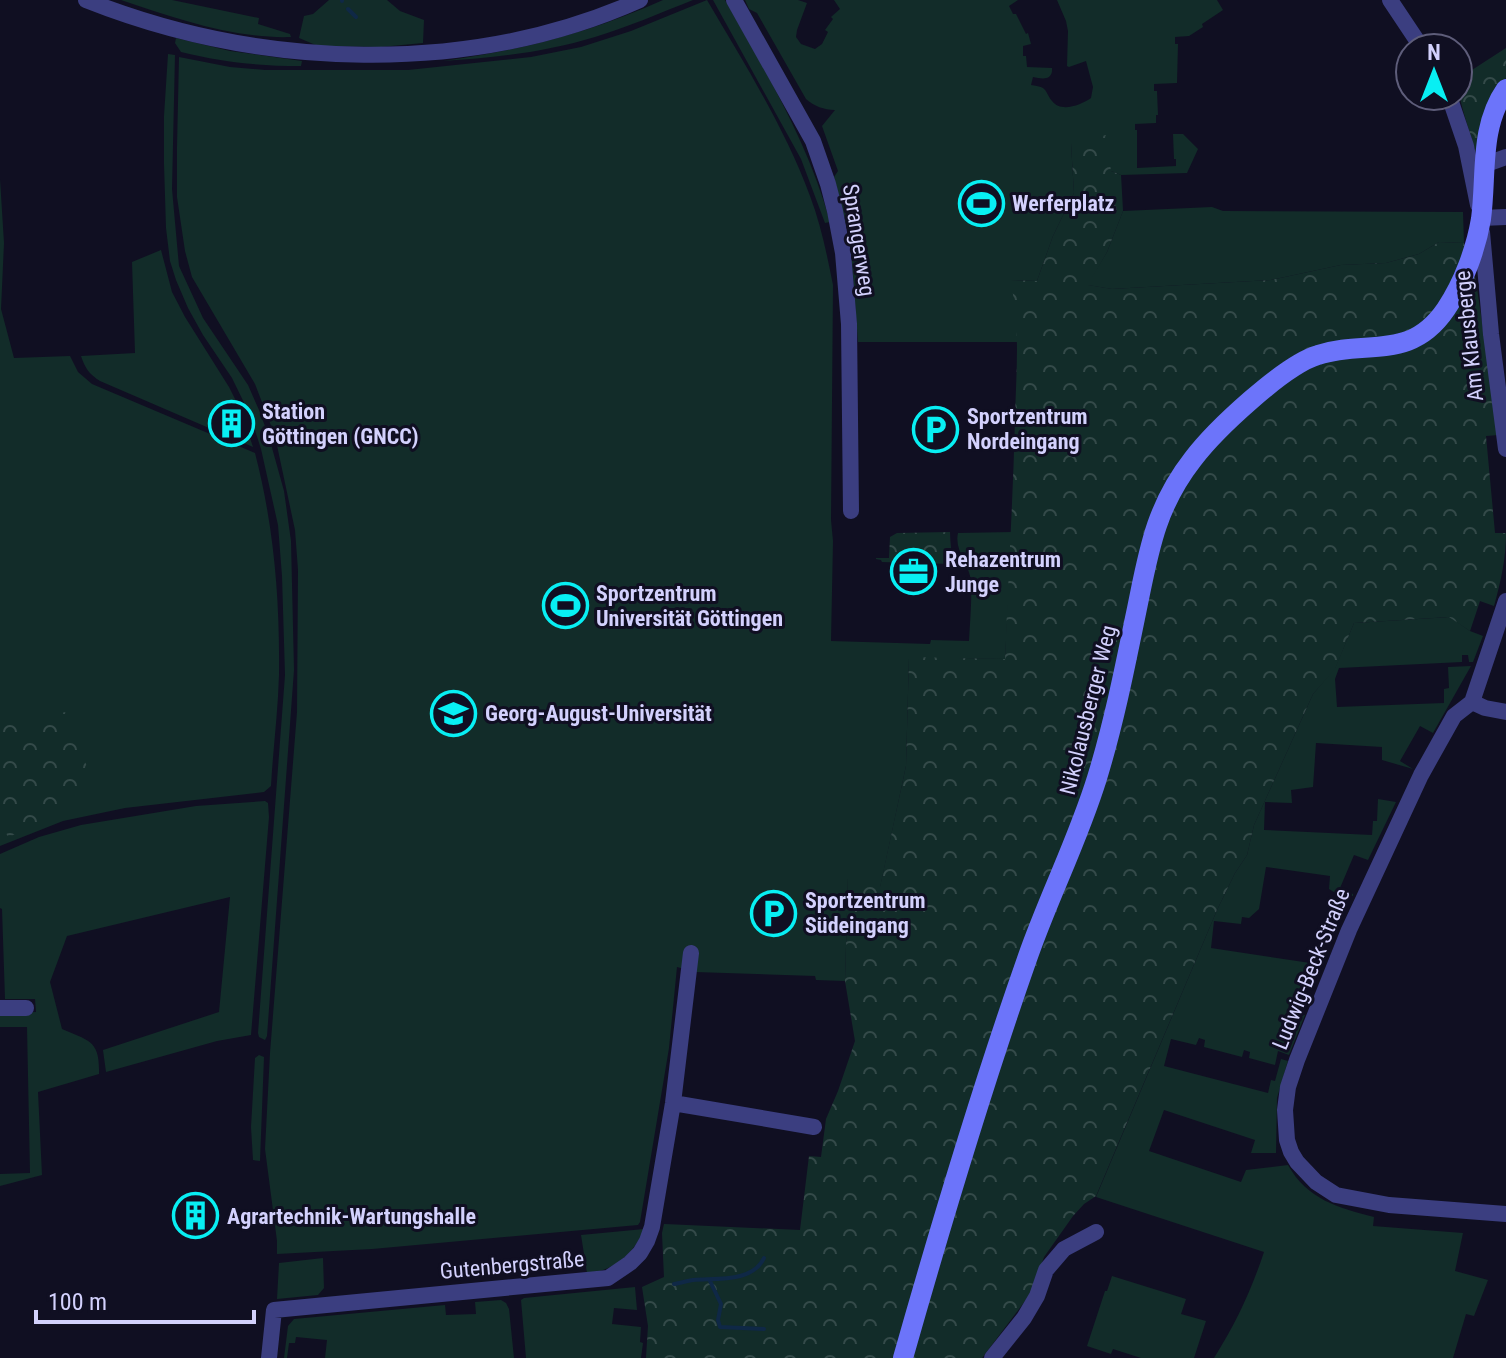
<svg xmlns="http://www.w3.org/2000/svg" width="1506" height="1358" font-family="'Roboto Condensed',sans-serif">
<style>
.green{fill:#122c29}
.forest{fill:url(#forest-crowns)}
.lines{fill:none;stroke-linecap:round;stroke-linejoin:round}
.stream{stroke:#0f2846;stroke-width:4}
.street{stroke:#3b3e80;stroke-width:16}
.secondary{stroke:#6c74fa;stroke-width:20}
.labels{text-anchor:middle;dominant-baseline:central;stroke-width:6;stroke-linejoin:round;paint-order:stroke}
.poi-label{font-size:22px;font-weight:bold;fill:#d3d1fd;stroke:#100f22;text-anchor:start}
.street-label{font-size:22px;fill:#d3d1fd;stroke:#100f22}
</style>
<defs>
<pattern id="forest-crowns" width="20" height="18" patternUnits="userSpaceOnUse" patternTransform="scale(2)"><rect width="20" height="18" fill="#122c29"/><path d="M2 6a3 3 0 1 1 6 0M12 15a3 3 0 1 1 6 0" fill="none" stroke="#344a49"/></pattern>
</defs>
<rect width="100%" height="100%" fill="#100f22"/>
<!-- green -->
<path class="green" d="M121,0H172L259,18L258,24L290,34L291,37C234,39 175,18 121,0Z
M329,0H387L400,11L424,20L423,43L381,47L318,46L299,38L304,16L313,14Z
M663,0H693C660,13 628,27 595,37C546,52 494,58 443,61C519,51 592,32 663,0Z
M707,0C744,63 785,128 810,196C821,225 827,255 833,285L831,520L833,541L831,641L930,644L931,640L969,641C970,621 972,601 971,581C969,563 954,551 958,533L1012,532L1005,659L909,658L906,766L880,888L848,878L845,981L816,980L815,976L695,972L677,967L669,1048L640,1222L638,1225L372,1249L277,1254V1241L265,1149L270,1053L297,712L298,570L295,530L275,436L255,384L192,277L185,251L177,197V147L179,57L230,67L265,70H408L531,57L581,47L631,31Z
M713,0H725C766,72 808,142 830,222L825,223L801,159Z
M745,0H798L807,3L797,30L796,37L801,44L815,49L822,44L828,32L825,30L833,19L831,17L840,9L834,0H1018L1009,6L1013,14H1016L1026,34L1028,33L1031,44L1023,46V56H1026L1027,67L1052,68C1053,81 1042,79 1033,77L1031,85C1049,88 1043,89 1052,101C1061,113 1081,105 1091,98L1093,87L1086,61L1069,67L1067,66L1068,31L1066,21L1057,0H1217L1223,10L1202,24L1203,27L1189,36L1175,37V44H1178L1177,83L1154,84V91H1157L1158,115H1156V123L1135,124V130H1137V168L1176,166V159H1174L1173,134H1183L1198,149L1187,173L1121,175L1111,171L1071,143L1074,193L1053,236L1037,281L1011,280L1017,306V342H858L853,276L848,232L834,177L838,171L822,126L835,110C824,110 814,106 806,99L757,13L749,9Z
M176,38L230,51L302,61L301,66C258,66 222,62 181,52L175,43Z
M168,54L175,55L172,189L179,266L203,318L248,385L259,410L269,437L284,491L291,541L294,670L267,1036L265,1040L259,1037L258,1033L285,675L282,576L278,525L261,449L250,415L232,378L203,335L188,308L176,280L170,261L166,228L164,164V116Z
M0,179L4,243L1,309L14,358L70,356L78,372L92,384L255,453C274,526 280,600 279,675C278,712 273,749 271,786L264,792L125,808L63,821L0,846V824H2L0,740Z
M1212,207L1223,211L1463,212L1464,243L1439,242L1419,254L1386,263L1341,265L1271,280L1112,289L1087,285L1107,252L1123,211Z
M161,250L172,292L185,317L229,387L241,411L253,447L100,381C89,374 85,368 81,356L135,353L132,262Z
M1450,617L1470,631L1483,636L1473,662H1469L1468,655H1462V662L1339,668L1335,679L1337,707L1444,703V689L1449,688L1448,667L1471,666L1433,733L1420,726L1400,761L1413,769L1382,760V747L1316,743L1313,787L1291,790L1292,803L1265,802L1264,830L1372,835L1373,821H1377L1378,799L1396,802L1368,860L1354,855L1340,888L1353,894V896L1337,894L1329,889L1330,876L1266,867L1259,909L1249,918L1242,917L1241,924L1214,921L1211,948L1317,964L1303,979L1292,1009L1305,1015L1289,1055L1278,1051L1275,1065L1249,1058L1250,1052L1244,1050L1242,1057L1204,1047L1205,1040L1199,1038L1196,1045L1171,1039L1164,1066L1268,1093L1271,1080L1275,1081L1281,1059L1288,1061L1277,1098L1276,1153H1251L1255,1140L1164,1110L1149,1151L1241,1182L1246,1170L1288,1165C1307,1199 1338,1208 1374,1217L1373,1226L1463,1233L1455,1271L1488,1280L1474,1316L1466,1314L1453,1358H1214C1236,1323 1251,1291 1264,1252L1096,1197L1217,910L1235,873L1247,855L1254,825L1313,694L1335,668L1354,623Z
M265,801L268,803L269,817L251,1035L217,1041L106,1072L103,1050L219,1012L230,897L67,936L50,982L62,1029C89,1041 100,1040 99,1074L38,1092L42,1175L0,1186V1174L30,1173L27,1027H0V1013L36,1012L35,999H5L2,909L0,908V854L39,837L81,825L196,806Z
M259,1055L264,1057L260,1161L253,1160L251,1127L255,1058Z
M644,1229C634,1254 613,1272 587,1273L581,1235Z
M323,1258L324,1288L318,1295L277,1299L279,1263Z
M1112,1276L1186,1299L1181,1314L1206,1321L1194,1358H1141L1113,1349L1111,1354L1087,1346L1105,1291H1107Z
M635,1287L637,1310L614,1308L612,1324L641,1327L640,1342L643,1343L641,1358H526L521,1300L524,1298Z
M501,1300L506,1303L509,1309L514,1358H325L327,1340L296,1337L295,1343H289L287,1358H284L288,1326L294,1319L445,1305L446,1315L476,1314L475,1302Z"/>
<!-- forest -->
<path class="forest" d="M1506,48V78L1493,95L1476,153C1470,130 1458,102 1458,79Z
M1106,135L1111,171L1121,175L1123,211L1107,252L1088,285L1112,289L1271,280L1341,265L1386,263L1419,254L1439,242L1464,243L1476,281L1498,435L1486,436L1495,533H1506C1506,558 1501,581 1494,606L1480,601L1470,631L1449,617L1354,623L1335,669L1313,694L1254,825L1247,855L1235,873L1217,910L1096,1196L1084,1204L1073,1216L1044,1257L1031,1293L982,1358H646L648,1326L642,1287L664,1277L662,1233L664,1224L800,1230L809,1156L821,1157L826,1119L838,1091L855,1041L845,981L848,877L880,887L906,766L909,657L1005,659C1008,579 1013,500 1015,420C1016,373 1021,325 1010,280L1037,281L1053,236L1074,193L1071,143Z
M950,532C950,543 952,553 952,564L882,562L881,560L876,559V558H889L890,537L897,533Z
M0,701L28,720L40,719L54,713L67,712L78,715L83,728L82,756L90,772C75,813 46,822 8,837L2,825L0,824Z"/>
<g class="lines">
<!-- stream -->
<path class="stream" d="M342,1V0
M348,9L356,17
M710,1281L721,1304L718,1320L720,1327L764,1329
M674,1284C680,1283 687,1281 693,1280C716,1278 752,1283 764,1258"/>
<!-- street -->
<path class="street" d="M86,0C260,69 468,77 640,0
M734,0L813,141L828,184L835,211L843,253L849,324L851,511
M1390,0L1422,48
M1449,96L1466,146L1478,205
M1484,165L1506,157
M1481,218L1506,217
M1482,232L1491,334L1506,449
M1506,601L1472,702L1454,716L1421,775L1349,930L1297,1060L1288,1087L1285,1110L1287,1140L1291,1152L1297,1162L1316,1182L1336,1195L1389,1205L1506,1214
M1472,702L1485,708L1506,712
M0,1008H26
M673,1103L814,1127
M269,1358L274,1310L608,1278L630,1263L640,1253L647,1241L652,1227L673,1103L691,953
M992,1358L1024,1318L1037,1296L1046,1270L1064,1249L1096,1232"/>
<!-- secondary -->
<path class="secondary" d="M903,1358C941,1224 981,1090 1027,959C1048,898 1078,840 1097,778C1113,726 1124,672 1135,618C1148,557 1153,510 1193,459C1215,430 1284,365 1318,355C1367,339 1410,362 1446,309C1463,284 1476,249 1481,219C1487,174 1479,128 1506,89"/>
</g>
<!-- icons -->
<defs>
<symbol id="stadium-ring" viewBox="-11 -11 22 22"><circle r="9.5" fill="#100f22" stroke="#08eff3" stroke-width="1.5"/><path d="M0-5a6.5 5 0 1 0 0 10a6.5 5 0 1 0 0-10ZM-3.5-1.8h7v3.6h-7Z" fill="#08eff3"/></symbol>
<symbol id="building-ring" viewBox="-11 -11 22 22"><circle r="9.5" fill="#100f22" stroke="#08eff3" stroke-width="1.5"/><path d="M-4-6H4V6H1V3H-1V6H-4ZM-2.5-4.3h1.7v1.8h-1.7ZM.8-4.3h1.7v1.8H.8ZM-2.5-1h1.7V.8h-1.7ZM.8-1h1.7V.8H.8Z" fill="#08eff3"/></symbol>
<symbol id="parking-ring" viewBox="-11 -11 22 22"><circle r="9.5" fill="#100f22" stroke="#08eff3" stroke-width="1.5"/><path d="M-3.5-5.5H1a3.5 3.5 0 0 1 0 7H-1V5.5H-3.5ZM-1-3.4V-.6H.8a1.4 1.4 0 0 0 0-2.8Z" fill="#08eff3"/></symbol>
<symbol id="office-ring" viewBox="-11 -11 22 22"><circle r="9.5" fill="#100f22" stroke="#08eff3" stroke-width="1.5"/><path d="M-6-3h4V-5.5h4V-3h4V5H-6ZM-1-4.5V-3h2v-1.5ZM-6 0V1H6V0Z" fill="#08eff3"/></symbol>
<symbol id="university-ring" viewBox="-11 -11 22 22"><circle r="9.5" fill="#100f22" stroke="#08eff3" stroke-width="1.5"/><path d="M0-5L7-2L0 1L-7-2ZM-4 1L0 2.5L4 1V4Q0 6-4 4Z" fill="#08eff3"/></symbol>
</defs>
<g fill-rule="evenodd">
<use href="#stadium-ring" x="956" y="178" width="51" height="51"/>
<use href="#building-ring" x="206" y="398" width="51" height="51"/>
<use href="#parking-ring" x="910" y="404" width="51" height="51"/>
<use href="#office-ring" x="888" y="546" width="51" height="51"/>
<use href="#stadium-ring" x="540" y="580" width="51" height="51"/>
<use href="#university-ring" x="428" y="688" width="51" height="51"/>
<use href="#parking-ring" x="748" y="888" width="51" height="51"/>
<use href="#building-ring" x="170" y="1190" width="51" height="51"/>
</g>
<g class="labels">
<!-- poi labels -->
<g class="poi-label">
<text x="1012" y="203">Werferplatz</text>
<text x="262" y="411">Station<tspan x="262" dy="25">Göttingen (GNCC)</tspan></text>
<text x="967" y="416">Sportzentrum<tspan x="967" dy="25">Nordeingang</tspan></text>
<text x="945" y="559">Rehazentrum<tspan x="945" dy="25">Junge</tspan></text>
<text x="596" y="593">Sportzentrum<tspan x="596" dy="25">Universität Göttingen</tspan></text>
<text x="485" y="713">Georg-August-Universität</text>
<text x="805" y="900">Sportzentrum<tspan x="805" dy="25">Südeingang</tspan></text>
<text x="227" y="1216">Agrartechnik-Wartungshalle</text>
</g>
<!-- street labels -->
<g class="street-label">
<text transform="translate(859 240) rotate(81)">Sprangerweg</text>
<text transform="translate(1469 336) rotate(-96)">Am Klausberge</text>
<text transform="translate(1088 710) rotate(-76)">Nikolausberger Weg</text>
<text transform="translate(1311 969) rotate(-68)">Ludwig-Beck-Straße</text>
<text transform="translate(512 1265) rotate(-5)">Gutenbergstraße</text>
</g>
</g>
<!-- north arrow -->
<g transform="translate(1434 72)"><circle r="38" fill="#100f22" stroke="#5e5d7a" stroke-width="2"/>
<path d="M0-6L14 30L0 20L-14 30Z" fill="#08eff3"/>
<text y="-12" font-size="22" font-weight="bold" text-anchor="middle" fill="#d3d1fd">N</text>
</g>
<!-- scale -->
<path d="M36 1310v12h218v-12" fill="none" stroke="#d3d1fd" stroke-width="4"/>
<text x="48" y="1310" font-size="24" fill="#d3d1fd" stroke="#100f22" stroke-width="6" paint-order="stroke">100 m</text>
</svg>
